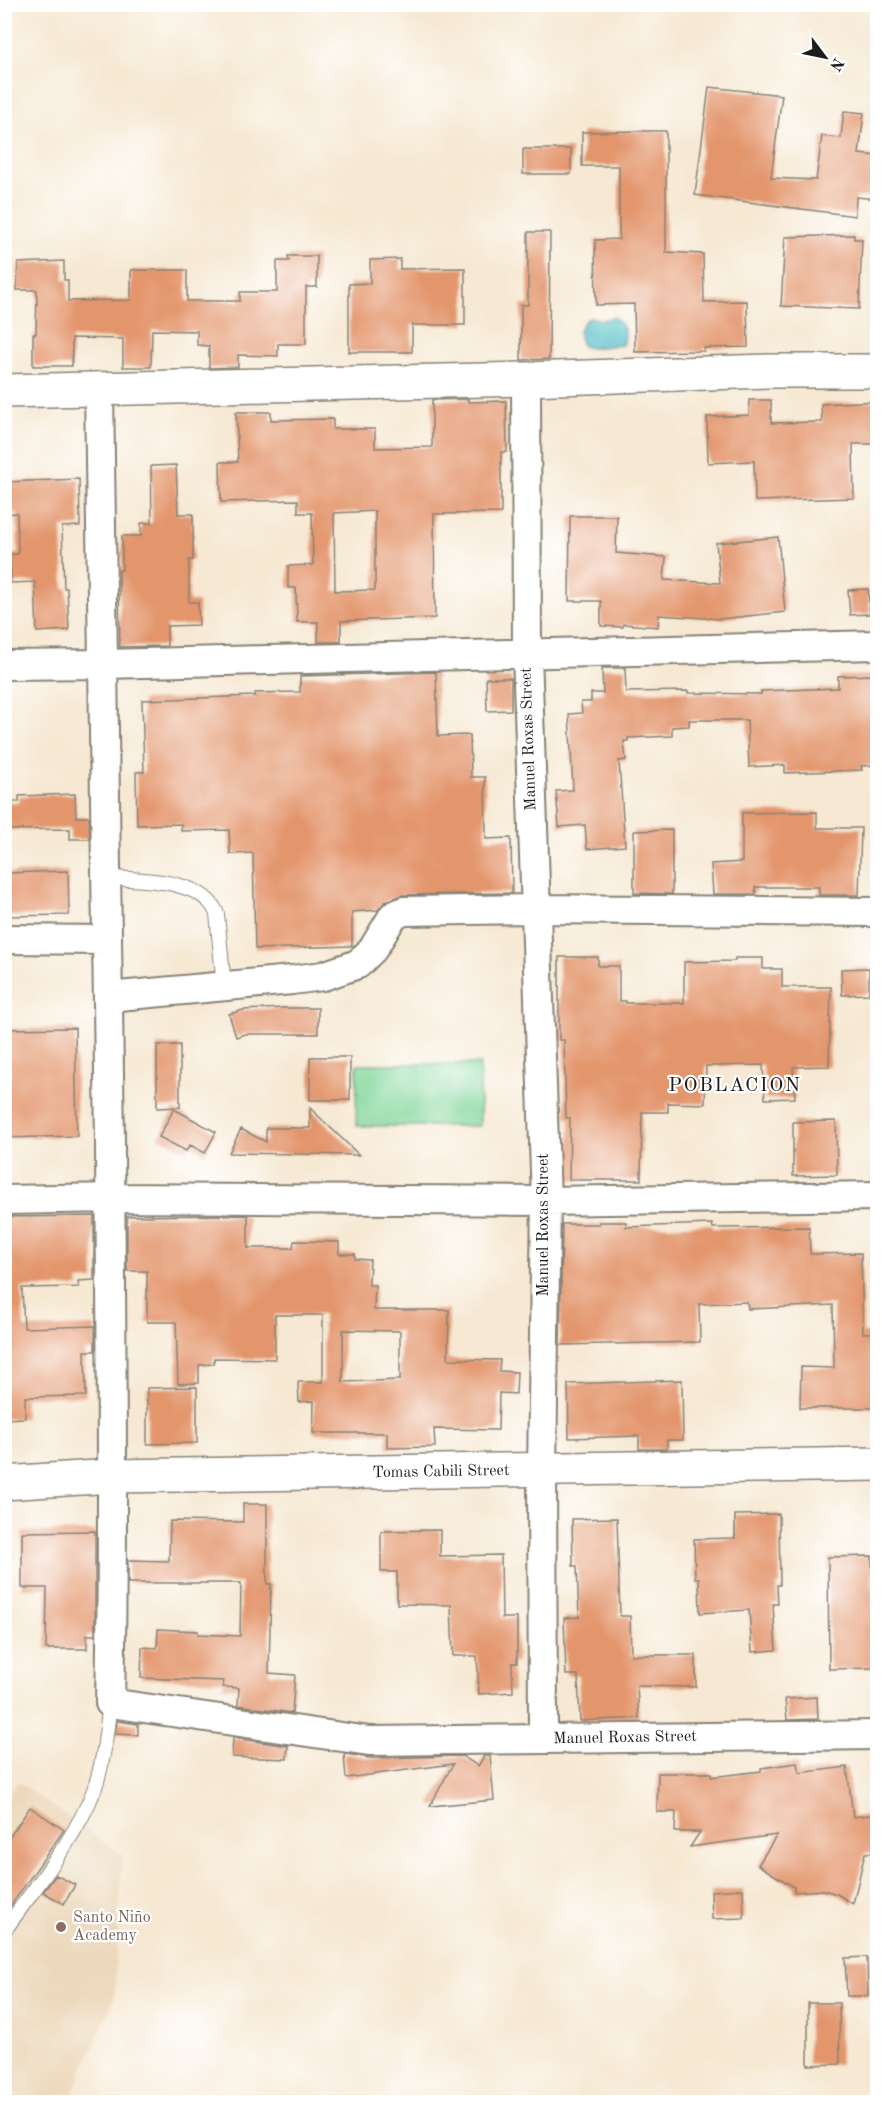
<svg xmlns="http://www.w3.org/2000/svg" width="882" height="2107" font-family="'Old Standard TT',serif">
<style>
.built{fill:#ecd8ba}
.green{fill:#81d699;stroke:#4e795a;stroke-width:1.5}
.water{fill:#4fbdc3;stroke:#366c70;stroke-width:1.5}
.building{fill:#e3956c;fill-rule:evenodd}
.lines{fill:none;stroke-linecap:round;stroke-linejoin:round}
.service-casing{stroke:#898277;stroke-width:16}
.minor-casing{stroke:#898277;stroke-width:32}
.tertiary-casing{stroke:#898277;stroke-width:36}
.service{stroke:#fff;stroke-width:14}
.minor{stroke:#fff;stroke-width:28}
.tertiary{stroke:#fff;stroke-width:33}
.education-dot{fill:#8d6e63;stroke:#fff;stroke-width:2}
.labels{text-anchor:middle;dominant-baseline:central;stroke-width:4.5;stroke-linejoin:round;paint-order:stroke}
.street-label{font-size:16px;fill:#1c1c1c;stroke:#fff}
.education-label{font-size:16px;fill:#785e54;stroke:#fff;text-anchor:start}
.quarter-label{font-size:20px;letter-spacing:1.5px;fill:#1c1c1c;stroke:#fff}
</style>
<rect width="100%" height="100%" fill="#fff"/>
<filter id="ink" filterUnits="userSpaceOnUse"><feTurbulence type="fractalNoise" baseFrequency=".0167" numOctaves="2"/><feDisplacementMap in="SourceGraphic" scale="12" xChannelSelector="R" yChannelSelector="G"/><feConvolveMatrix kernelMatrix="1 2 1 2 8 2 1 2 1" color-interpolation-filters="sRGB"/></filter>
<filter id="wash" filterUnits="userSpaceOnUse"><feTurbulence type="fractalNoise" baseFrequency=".008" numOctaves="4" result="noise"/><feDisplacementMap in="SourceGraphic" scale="24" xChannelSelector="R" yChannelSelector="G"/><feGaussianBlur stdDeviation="1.35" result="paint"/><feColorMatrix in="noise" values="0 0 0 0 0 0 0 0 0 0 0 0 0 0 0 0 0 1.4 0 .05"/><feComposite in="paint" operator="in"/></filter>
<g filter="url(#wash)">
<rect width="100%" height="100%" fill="#f6e8d2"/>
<!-- built -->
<path class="built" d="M18,1782L122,1855L114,1999L69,2102H5L4,1801Z"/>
<!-- green -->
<path class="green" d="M357,1064H480V1126H356Z"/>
<!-- water -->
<path class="water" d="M591,317L602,320L614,317C624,324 628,334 622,345L590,348L583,346C575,335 579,323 591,317Z"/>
<g id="blocks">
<!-- building -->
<path class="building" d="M709,87L782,95L771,178L816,180L822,136L841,138L844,111L864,113L859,154L878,156V199L856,197L855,216L695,195Z
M641,131H666V252L703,254L704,302L747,301L748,347L704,348V351L635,352L634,304L596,305L595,240L619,239V166H582V132Z
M523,149H571V174H523Z
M528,232H550L549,359L521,360V305H528Z
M854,235V239H862L859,309L781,306L785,237Z
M288,256H317V287H306V344H278V356L238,355V367L209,368V346L197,345V331L152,330L151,367H123V339L72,338V366H33V334H36L37,290H17L18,263L64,261V280H68V301L131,300V270H187V301H240V292H277V261H289Z
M400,259V269L465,268V325H412V352H349V284L370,283V260Z
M468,399V402L506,401L507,452H501V513L434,514L435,618L341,621V642H318V622H297L296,588H288V566L313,565L312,513H298V500L221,502L220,462H238L236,412H271V420L333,419V429H375V448L432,447V400ZM375,511V590L335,591L334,513Z
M749,400H771V423L822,422L821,404L878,401V444H853L854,498L755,501L754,461L708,463L707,417L749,415Z
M176,465L178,514H193V560H189V602H198L199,625L167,626V646L120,647L119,570H122V536H141V523H152L151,466Z
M79,479L80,526L62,527L64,588H67L69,630L37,632L35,582L11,583L10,554H18L17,513L4,514V482Z
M570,516H617L616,553L666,557L664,580L720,583L716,543L778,537L785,612L720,619L659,615L658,627L623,624V627L601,626V601H569Z
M868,589L870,614L850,615L848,590Z
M602,668H625L626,692L688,691V693L761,694V691L838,688V676L874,675L876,711H878V765L861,766L862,770L785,773V765L749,767L747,720H689V726L672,727V736L628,738V741H624L626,760L619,761L625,846L587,849L585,825L559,827L556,791L573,790L569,714L582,713L581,702H591V693H603Z
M436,672L438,736L470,735L471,777H485L486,839L511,838L512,893L403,895L386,901L378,910L352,912V946L255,949L253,853L230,854L229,830L181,831V824L137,825L136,772H144L142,700L255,696V693L300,692V676Z
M486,678H511V710L487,711Z
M75,794L76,817H89L90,839H70V829L4,830V802H19V796Z
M817,812V828H861L859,895H819V887H755L756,894H713L711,864L742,862V813Z
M672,830V894L634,893V831Z
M68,871L69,915L4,916V873Z
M559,957H598V966H619V1001H626V1003H684V962L735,961V958H763V969H782V987H831L829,1066L793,1067L795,1098L765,1099L763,1065L706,1066L705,1104L668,1103V1112H642L641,1180H569L570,1118H566L564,1040H559Z
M869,968V994L842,995L841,969Z
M283,1008H318V1034H245L236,1037L229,1014L243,1010Z
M75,1028L77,1136L4,1138V1029Z
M157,1045H180V1107L157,1108Z
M310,1057H350V1100H310Z
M310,1108L359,1155L229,1153L241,1129L266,1142V1128H310Z
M174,1109L216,1132L205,1153L190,1145L186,1151L159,1137Z
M836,1121L837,1175L793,1176V1122Z
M248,1215V1248H293L294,1241L339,1242V1254H355V1259L370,1260L369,1285H375L374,1310H449L448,1359L500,1360L499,1371L517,1372L516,1394L499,1393L498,1430L434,1429L435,1447L387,1448V1433H313L314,1401L299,1402L298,1382H323V1315H275V1359L214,1358V1364L199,1365V1383L178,1384L176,1322H147V1271H127V1216ZM343,1330L400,1331V1380L343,1382Z
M94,1216V1280L78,1281L79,1287L22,1288L24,1328L95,1326V1351H85L86,1396L25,1397V1418L4,1419V1286H8L4,1217Z
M599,1222H626V1227L712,1224L713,1228L809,1227L810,1254L861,1253L863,1333H878V1408H800L801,1367L834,1368L833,1305L748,1309L747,1302L699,1304L700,1342L560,1345L562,1224H599Z
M682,1380L683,1440H667V1449H639V1436L569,1438L568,1384Z
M197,1387V1443L147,1444V1388Z
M243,1504H267V1584H271L269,1673L295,1675L292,1713L238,1705L239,1688L223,1687L224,1681L141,1678L142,1647L157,1648L158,1629L198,1631V1634L240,1636L241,1583H128V1560L169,1561L170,1521L243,1522Z
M779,1514L780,1585H777L778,1604H773L776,1650L752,1652L749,1610L700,1613L699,1578H695L694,1539L735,1538V1515Z
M617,1518L620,1616H630L631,1655H696V1687L637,1686L639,1718L580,1721L578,1675H566L564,1618L579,1617L577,1566H573L572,1519Z
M440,1530V1556L501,1555L502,1618H517V1663H512L513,1692L479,1694L477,1656H453L451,1605L397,1604V1572H381V1531Z
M95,1531V1635H87V1649H46L47,1588H22V1532Z
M872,1556L876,1668L829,1669L828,1557Z
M817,1697L818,1719L787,1720L785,1699Z
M117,1721L138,1724V1735L115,1734Z
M233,1738L288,1746L287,1759L232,1757Z
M347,1754L369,1758L462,1756L478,1766L484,1756H490L494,1800L430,1806L453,1764L346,1778L344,1755Z
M797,1763L799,1773L847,1767L853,1817L878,1814V1852L865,1853L853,1904L837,1894L823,1890L794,1892V1887L758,1865L777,1835L690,1847L700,1832H675L676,1812H657L658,1773H711V1777L761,1771V1768Z
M30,1807L64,1830L4,1915V1845Z
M56,1875L75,1885L64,1904L43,1892Z
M743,1889L744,1918L712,1919L711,1891Z
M867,1957L868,1996H847L845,1958Z
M808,2003H839L840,2064L808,2065Z"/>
</g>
</g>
<g filter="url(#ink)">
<use href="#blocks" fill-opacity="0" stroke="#898277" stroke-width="1.5"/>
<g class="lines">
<defs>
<path id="service" d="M107,878C139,880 204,878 217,914L224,987
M4,1931C35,1887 75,1840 94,1790C104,1763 106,1732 110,1703"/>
<path id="minor" d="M526,379L527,654L546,1201L542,1470L543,1730L546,1739L878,1735
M99,389C104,640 107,891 110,1142C111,1329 114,1516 110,1703L369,1741L546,1739
M4,665L104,664L878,645
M4,939L107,940
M108,997L292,980L323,976L358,964L373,949L393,916L404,911L535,909L878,912
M4,1200L110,1198L546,1201L878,1196"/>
<path id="tertiary" d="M4,391L526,379L768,371H878
M4,1483L112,1476L878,1464"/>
</defs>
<!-- service casing -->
<use href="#service" class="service-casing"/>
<!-- minor casing -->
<use href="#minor" class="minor-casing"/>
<!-- tertiary casing -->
<use href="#tertiary" class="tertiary-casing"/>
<!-- service -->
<use href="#service" class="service"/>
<!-- minor -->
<use href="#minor" class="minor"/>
<!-- tertiary -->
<use href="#tertiary" class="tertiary"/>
</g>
</g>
<!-- markers -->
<circle class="education-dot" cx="61" cy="1927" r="6"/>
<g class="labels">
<!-- street labels -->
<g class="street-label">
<text transform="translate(529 739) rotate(-92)">Manuel Roxas Street</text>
<text transform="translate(544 1225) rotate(-90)">Manuel Roxas Street</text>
<text transform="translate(441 1472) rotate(-1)">Tomas Cabili Street</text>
<text transform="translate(625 1738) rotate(-1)">Manuel Roxas Street</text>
</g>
<!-- education labels -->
<g class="education-label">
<text x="73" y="1918">Santo Niño<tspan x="73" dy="18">Academy</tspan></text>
</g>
<!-- quarter labels -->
<g class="quarter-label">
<text x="735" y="1086">POBLACION</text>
</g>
</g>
<!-- margin -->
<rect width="882" height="2107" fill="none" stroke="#fff" stroke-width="24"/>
<!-- north arrow -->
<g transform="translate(825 57) rotate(122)" stroke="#ffffff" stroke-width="4.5" paint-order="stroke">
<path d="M0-4.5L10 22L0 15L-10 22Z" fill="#1c1c1c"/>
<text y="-9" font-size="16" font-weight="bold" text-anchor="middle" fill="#1c1c1c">N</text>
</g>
</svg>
